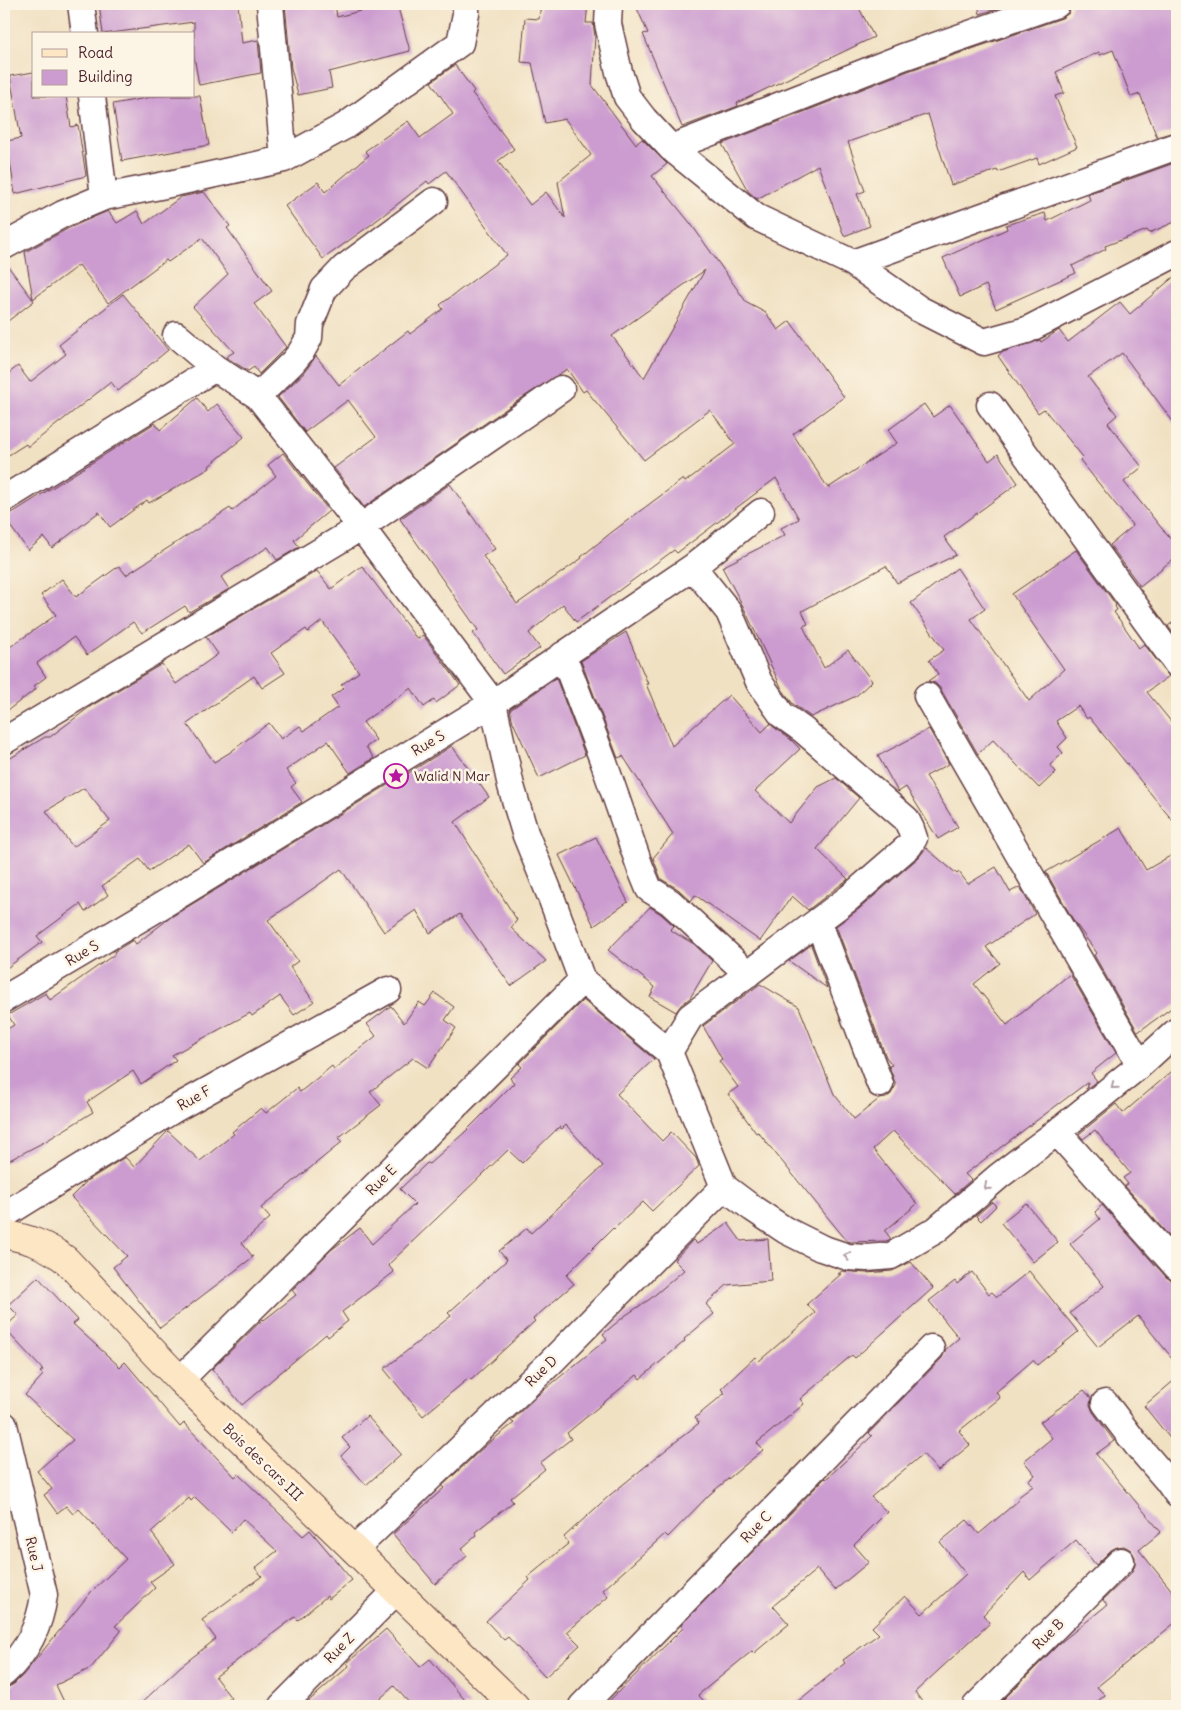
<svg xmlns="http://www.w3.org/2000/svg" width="1181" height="1710" font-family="Delius,sans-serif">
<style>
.building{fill:#cc9cd0;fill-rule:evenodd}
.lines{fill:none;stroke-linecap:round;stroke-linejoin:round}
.street-casing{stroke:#633c42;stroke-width:29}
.secondary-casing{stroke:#633c42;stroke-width:30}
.street{stroke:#fff;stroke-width:26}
.secondary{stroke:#fce6c4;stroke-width:28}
.oneway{stroke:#ae9aa0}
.labels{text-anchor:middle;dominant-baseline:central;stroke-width:5;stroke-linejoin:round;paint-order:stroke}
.street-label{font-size:14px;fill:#4a1f2b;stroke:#fcf5e5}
.poi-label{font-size:14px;fill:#4a1f2b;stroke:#fcf5e5;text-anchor:start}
</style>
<rect width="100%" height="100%" fill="#fcf5e5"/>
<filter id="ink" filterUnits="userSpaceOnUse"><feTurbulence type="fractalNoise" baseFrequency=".02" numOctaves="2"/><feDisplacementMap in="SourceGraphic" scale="10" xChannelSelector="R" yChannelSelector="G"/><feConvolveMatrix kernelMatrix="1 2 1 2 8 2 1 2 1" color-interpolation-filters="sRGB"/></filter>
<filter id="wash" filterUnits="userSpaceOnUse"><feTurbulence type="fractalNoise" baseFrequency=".0096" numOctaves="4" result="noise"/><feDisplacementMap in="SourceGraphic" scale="20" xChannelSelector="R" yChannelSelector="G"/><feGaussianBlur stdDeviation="1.12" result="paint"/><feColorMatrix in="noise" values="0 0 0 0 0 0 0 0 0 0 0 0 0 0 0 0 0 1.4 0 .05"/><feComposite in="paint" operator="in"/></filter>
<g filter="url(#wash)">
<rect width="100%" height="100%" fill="#f1e1c3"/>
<g id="blocks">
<!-- building -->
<path class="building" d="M99,4H238L242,43L258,40L261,73L199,85L194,56V22L103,34Z
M285,4H335L337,17L387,4H397L410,51L329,72L332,88L298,95L291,68Z
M541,4H588L586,23H593L595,36L592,85L636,144L642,139L667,164L652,176L691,224L747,303L766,313L778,330L790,321L844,397L793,434L828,488L897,443L888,430L924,404L933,417L950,405L989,461L998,454L1018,483L944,537L956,555L897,583L886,566L802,611L808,624L803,626L824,668L848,650L872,681L856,696L811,717L793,704L782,689L743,606L722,567L785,535L781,528L799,519L776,478L677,553L674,550L576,622L563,604L529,633L540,648L503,674L473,633L478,630L400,519L450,484L495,549L483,556L517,604L582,558L581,557L612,532L683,479L685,482L735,444L710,410L644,460L586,390L583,392L567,369L516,402L364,507L334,468L376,437L348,400L305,432L278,397L304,373L316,356L339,385L408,331L410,334L443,309L440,305L507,255L446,171L429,184L427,181L372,224L323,259L285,206L318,182L325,192L369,155L365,151L408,121L420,138L453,114L431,82L455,65L474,91L472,93L514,149L498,161L530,205L546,192L565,218L558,182L591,155L565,119L545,123L532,63L521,62L525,18L539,19ZM705,270L644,378L612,336Z
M635,4H857L874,37L737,103L738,106L682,127L643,34L648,33Z
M978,4H1012L980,14Z
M1072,4H1173L1177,14V131L1157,137L1140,94L1131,97L1113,50L1100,55L1099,52L1056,72L1064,93L1055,96L1077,147L1039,164L1037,158L998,172L997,170L951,185L928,114L848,142L865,191L857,194L870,226L844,236L818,165L757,199L748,191L722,144L908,71L1062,18L1069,13Z
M34,72V96H66L71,127L78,125L86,176L15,194L7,141L21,138L10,76Z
M157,96H200L209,145L122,161L113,104Z
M1177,162V221L1149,233L1147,230L1105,246L1106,249L1072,266L1076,273L996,309L986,285L960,297L943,258L1007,229L1006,225L1045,213L1047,221L1090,200L1088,194Z
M204,192L230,226L227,228L272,291L254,304L286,347L259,374L254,367L248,371L226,357L234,352L193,307L228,274L202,238L168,262L166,260L108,303L79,265L33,299L25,252L69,228L108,211L117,223L137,211L144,224L181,197Z
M4,261L34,301L4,324Z
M1177,274V427L1122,353L1088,377L1117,415L1108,423L1142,467L1124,482L1177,547V556L1140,586L1110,545L1133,526L1080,460L1083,457L1044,409L1038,413L998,356L1003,352L1040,340L1041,342L1059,330L1068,342L1120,302L1130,314Z
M123,294L168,350L118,391L111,382L28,447L26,444L4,458V377L18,366L30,382L66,354L59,345Z
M197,398L208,412L217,404L244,437L209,466L210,468L149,503L147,500L110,527L99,512L52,548L44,537L28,550L4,518L155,423L160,430Z
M283,453L329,511L294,540L299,547L277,560L268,547L221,577L229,589L189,612L185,606L142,633L133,622L87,655L74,637L37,663L46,677L34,686L36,689L4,713V651L56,615L41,595L62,579L76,597L119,566L126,575L230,508L232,511L276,476L268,465Z
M1076,550L1116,605L1115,606L1117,610L1114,612L1139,648L1144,644L1169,676L1147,692L1177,729V826L1089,717L1087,719L1078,706L1056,721L1067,738L1058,747L1063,753L1050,765L1056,772L1039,788L993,740L978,754L940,688L935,683L928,681L938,674L929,660L944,650L911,603L957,568L985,609L971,619L1029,701L1064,669L1012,594Z
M362,566L417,639L423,635L460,685L436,703L434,700L424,707L411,688L363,722L376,740L366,747L374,758L350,773L328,741L286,770L296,783L291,787L302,802L203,863L189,844L149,871L140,859L102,886L108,895L85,912L80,904L37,936L42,942L4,970V762L45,737H50L91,706L162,664L176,684L218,654L206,637L317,571L331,589ZM322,621L359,672L341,685L344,688L331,697L338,707L304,731L300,726L281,739L269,723L229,753L214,762L187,724L254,676L262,688L285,673L271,653L306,629L308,632ZM84,788L110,821L73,847L46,811Z
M1177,619V639L1168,626Z
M626,632L648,684H646L672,746L729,695L762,732L770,724L791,740L800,749L755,791L789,823L818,787L836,778L859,798L817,849L848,879L808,910L792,896L760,941L695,895L691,901L678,889L661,879L653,858L673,834L623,756L618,758L581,661Z
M556,678L585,755L539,778L513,722L510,710Z
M929,729L949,764L926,776L958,827L938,839L906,787L898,792L878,756Z
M452,746L489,797L455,822L517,920L511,928L546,961L511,986L460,914L430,933L416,910L384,932L341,869L268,920L298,961L290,967L314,1002L294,1015L280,996L252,1016L250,1013L172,1055L176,1060L141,1084L133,1071L87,1102L93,1112L46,1141L4,1163V1031L14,1025L8,1015L46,993L50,1000L115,954L114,952L133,940L136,944L171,917L391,783L392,785L413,770Z
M1121,828L1146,870L1177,852V1004L1138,1032L1094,955L1097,953L1075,923L1046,872Z
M596,837L628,902L594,926L559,855Z
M926,848L957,874L959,872L968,884L996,867L1010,892L1020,887L1035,914L986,947L1000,963L974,984L1007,1025L1070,974L1116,1053L1091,1073L1097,1081L1086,1089L1088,1082L965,1174L971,1180L955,1194L893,1131L873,1149L917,1204L885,1231L891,1239L886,1241L851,1242L847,1241L758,1132L756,1133L728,1094L738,1087L719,1061L722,1059L703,1026L760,984L799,1007L834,1094L854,1119L879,1099L886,1098L891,1094L896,1085L889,1066L892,1065L886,1057L836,926L859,909L919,857Z
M650,907L661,914L674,926L670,930L694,944L712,961L690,998L681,1005L676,1012L650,997L655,987L608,950Z
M811,945L827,988L789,961Z
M435,993L454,1007L445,1020L456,1028L428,1068L413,1058L370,1092L381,1105L338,1138L342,1142L261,1208L270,1218L242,1243L253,1257L160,1328L113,1267L127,1256L71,1197L87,1181L125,1157L134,1167L168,1131L200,1161L234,1134L232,1132L261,1108L266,1113L297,1088L300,1092L332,1066L334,1069L376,1036L367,1024L391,1006L404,1023L419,1002L425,1006Z
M583,1000L654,1059L617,1094L662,1141L671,1132L696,1158L699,1166L652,1211L643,1202L614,1229L613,1228L566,1275L574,1284L533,1319L535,1321L471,1380L469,1378L423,1416L384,1369L451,1316L448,1313L507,1260L499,1251L527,1228L531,1233L603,1166L566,1125L562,1129L559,1127L522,1163L508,1150L388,1265L394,1272L342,1312L348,1321L328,1337L326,1334L242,1405L212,1369L263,1319L264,1320L296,1295L292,1290L331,1250L360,1228L372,1244L415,1204L400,1189L427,1163L429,1164L465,1132L514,1083L510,1078L522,1067L519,1064Z
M1177,1067V1245L1125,1186L1128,1184L1123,1178L1130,1173L1095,1130L1083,1139L1079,1134L1116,1104L1123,1113Z
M992,1202L996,1206L981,1221L976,1216Z
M1026,1203L1058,1242L1033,1262L1001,1223Z
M1102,1205L1166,1277L1172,1281L1177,1282V1364L1138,1316L1098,1347L1070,1313L1104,1286L1070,1244L1100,1219L1095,1212Z
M728,1223L741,1241L768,1239L771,1281L727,1285L706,1304L714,1314L684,1339L685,1341L640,1379L637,1375L567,1433L571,1439L540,1463L545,1469L510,1498L513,1502L475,1532L477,1535L461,1549L467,1556L435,1584L393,1534L444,1488L442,1486L485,1446L514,1423L511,1421L539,1394L607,1339L603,1334L626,1315L650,1299L684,1270L674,1260L693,1240L697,1244Z
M911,1262L933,1288L855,1358L852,1355L800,1399L804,1404L757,1443L763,1450L710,1494L668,1537L665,1534L603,1590L608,1597L567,1632L580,1645L545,1677L508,1637L504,1640L486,1621L530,1580L528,1577L569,1543L564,1537L610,1495L699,1423L695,1418L725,1393L721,1389L755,1357L759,1361L815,1313L807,1304L841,1274H838L842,1271L866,1273L892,1271Z
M1029,1271L1078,1332L1037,1365L1033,1360L996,1392L1000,1398L959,1431L970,1445L938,1471L923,1454L871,1497L887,1512L854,1545L869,1562L835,1590L817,1569L773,1606L789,1624L754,1653L752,1651L698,1695L709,1706H604L683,1628L681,1625L825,1478L826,1479L872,1436L869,1433L942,1358L946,1349L959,1338L929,1301L955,1281L957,1284L972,1272L989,1294L992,1292L997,1297Z
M38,1277L78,1320L73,1324L120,1367L125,1362L180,1427L184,1423L235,1477L238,1474L303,1536L310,1530L352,1580L329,1599L327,1596L298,1620L295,1617L215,1677L231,1698L220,1706H138L181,1666L216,1639L202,1620L262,1576L255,1568L277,1551L243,1519L231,1532L195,1497L191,1501L189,1498L151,1532L175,1564L150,1582L155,1588L115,1626L121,1631L91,1668L56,1685L66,1706H4V1688L8,1687L14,1684L23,1675L91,1592L126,1559L79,1509L73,1514L66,1506L57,1513L44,1495L52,1489L37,1471L73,1440L25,1395L43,1375L40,1372L43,1370L4,1328L18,1315L8,1305Z
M1177,1378V1447L1144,1406Z
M1084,1390L1091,1398L1090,1405L1093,1412L1114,1441L1096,1454L1161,1532L1139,1550L1177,1597V1621L1097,1687L1105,1695L1092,1706H997L1060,1643L1107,1605L1103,1600L1132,1572L1135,1565V1557L1131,1550L1124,1546L1117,1547L1111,1550L1096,1565L1076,1540L1030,1580L1024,1572L983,1615L990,1623L915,1692L925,1706H792L845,1663L843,1660L879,1634L872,1627L905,1596L922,1614L966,1574L940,1542L967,1520L979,1534L1019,1500L1017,1498L1033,1486L1028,1480L1035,1475L1024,1461L1052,1438L1040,1422Z
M367,1416L401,1454L366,1485L341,1456L350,1447L342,1438Z
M386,1629L420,1667L430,1659L470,1706H412L394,1686L372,1706H303L349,1666L347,1663Z"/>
</g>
</g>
<g filter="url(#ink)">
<use href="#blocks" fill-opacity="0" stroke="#633c42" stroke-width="1"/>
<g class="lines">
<defs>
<path id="street" d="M81,4L85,34
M270,4L284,159
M609,4L608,24L619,72L627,97L644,119L671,148L756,217L853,263L919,309L984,342L1027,330L1177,253
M92,96L104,197
M671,148L903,57L1057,4
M4,246L63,214L104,197L165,185L284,159L345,126L460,43L466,14V4
M853,263L1177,146
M176,335L215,368L258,396L361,527L493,703L511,786L525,833L551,897L582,980L669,1052L724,1187L752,1208L785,1230L821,1248L848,1257L867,1258L891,1256L936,1230L999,1176L1057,1132L1140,1065L1177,1031
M258,396L293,362L301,352L309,338L310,324L324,289L344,268L434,201
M990,405L1177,664
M4,499L215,368
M563,655L604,763L640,867L649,889L670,902L748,974
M927,696L1140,1065
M4,741L361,527L561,389
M818,921L880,1084
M4,999L151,912L493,703L693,567L761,512
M669,1052L690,1017L849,898L909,846L914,838L911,829L906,819L803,730L782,715L759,682L729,612L693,567
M1057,1132L1177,1267
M4,1215L173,1110L388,990
M180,1380L582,980
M1105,1403L1136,1444L1167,1480L1177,1494
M4,1425L44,1595C40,1626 27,1652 4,1673
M354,1550L550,1363L724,1187
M282,1706L397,1590
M582,1706L931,1348
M976,1706L1121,1561"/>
<path id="secondary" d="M4,1234C29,1239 45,1244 66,1260L180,1380L515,1706"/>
</defs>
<!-- street casing -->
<use href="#street" class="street-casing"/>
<!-- secondary casing -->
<use href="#secondary" class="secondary-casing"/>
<!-- street -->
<use href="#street" class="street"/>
<!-- secondary -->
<use href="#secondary" class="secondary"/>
</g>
<!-- one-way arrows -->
<defs><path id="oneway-chevron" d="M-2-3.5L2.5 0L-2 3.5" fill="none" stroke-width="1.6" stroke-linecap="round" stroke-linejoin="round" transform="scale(1.25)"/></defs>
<g class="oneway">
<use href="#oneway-chevron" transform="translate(1114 1086) rotate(141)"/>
<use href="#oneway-chevron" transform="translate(987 1187) rotate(140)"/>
<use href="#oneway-chevron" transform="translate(847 1256) rotate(-168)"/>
</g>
</g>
<!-- icons -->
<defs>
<symbol id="sight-ring" viewBox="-11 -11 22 22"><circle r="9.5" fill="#fcf5e5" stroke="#b5179e" stroke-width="1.5"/><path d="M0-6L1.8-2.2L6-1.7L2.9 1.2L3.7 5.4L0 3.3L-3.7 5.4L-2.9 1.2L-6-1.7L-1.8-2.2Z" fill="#b5179e"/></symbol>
</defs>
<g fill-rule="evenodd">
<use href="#sight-ring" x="382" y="762" width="28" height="28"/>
</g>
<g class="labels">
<!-- street labels -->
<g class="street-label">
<text transform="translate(428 743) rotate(-31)">Rue S</text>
<text transform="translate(82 953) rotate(-31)">Rue S</text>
<text transform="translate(194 1098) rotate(-29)">Rue F</text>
<text transform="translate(381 1180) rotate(-45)">Rue E</text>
<text transform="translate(541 1371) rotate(-44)">Rue D</text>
<text transform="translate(263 1462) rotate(44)">Bois des cars III</text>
<text transform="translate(756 1527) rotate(-46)">Rue C</text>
<text transform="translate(34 1554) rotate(77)">Rue J</text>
<text transform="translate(1048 1634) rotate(-45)">Rue B</text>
<text transform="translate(339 1648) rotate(-45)">Rue Z</text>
</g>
<!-- poi labels -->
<g class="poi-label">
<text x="414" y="776">Walid N Mar</text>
</g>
</g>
<!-- margin -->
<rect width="1181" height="1710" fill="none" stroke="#fcf5e5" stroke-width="20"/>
<!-- legend -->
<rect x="32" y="32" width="162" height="65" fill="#fcf5e5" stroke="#b59f9b"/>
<rect x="42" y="49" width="25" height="8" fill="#fce6c4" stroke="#b59f9b"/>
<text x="78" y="58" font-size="15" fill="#4a1f2b">Road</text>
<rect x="42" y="70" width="25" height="15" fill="#cc9cd0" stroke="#b59f9b"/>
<text x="78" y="82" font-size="15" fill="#4a1f2b">Building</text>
</svg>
